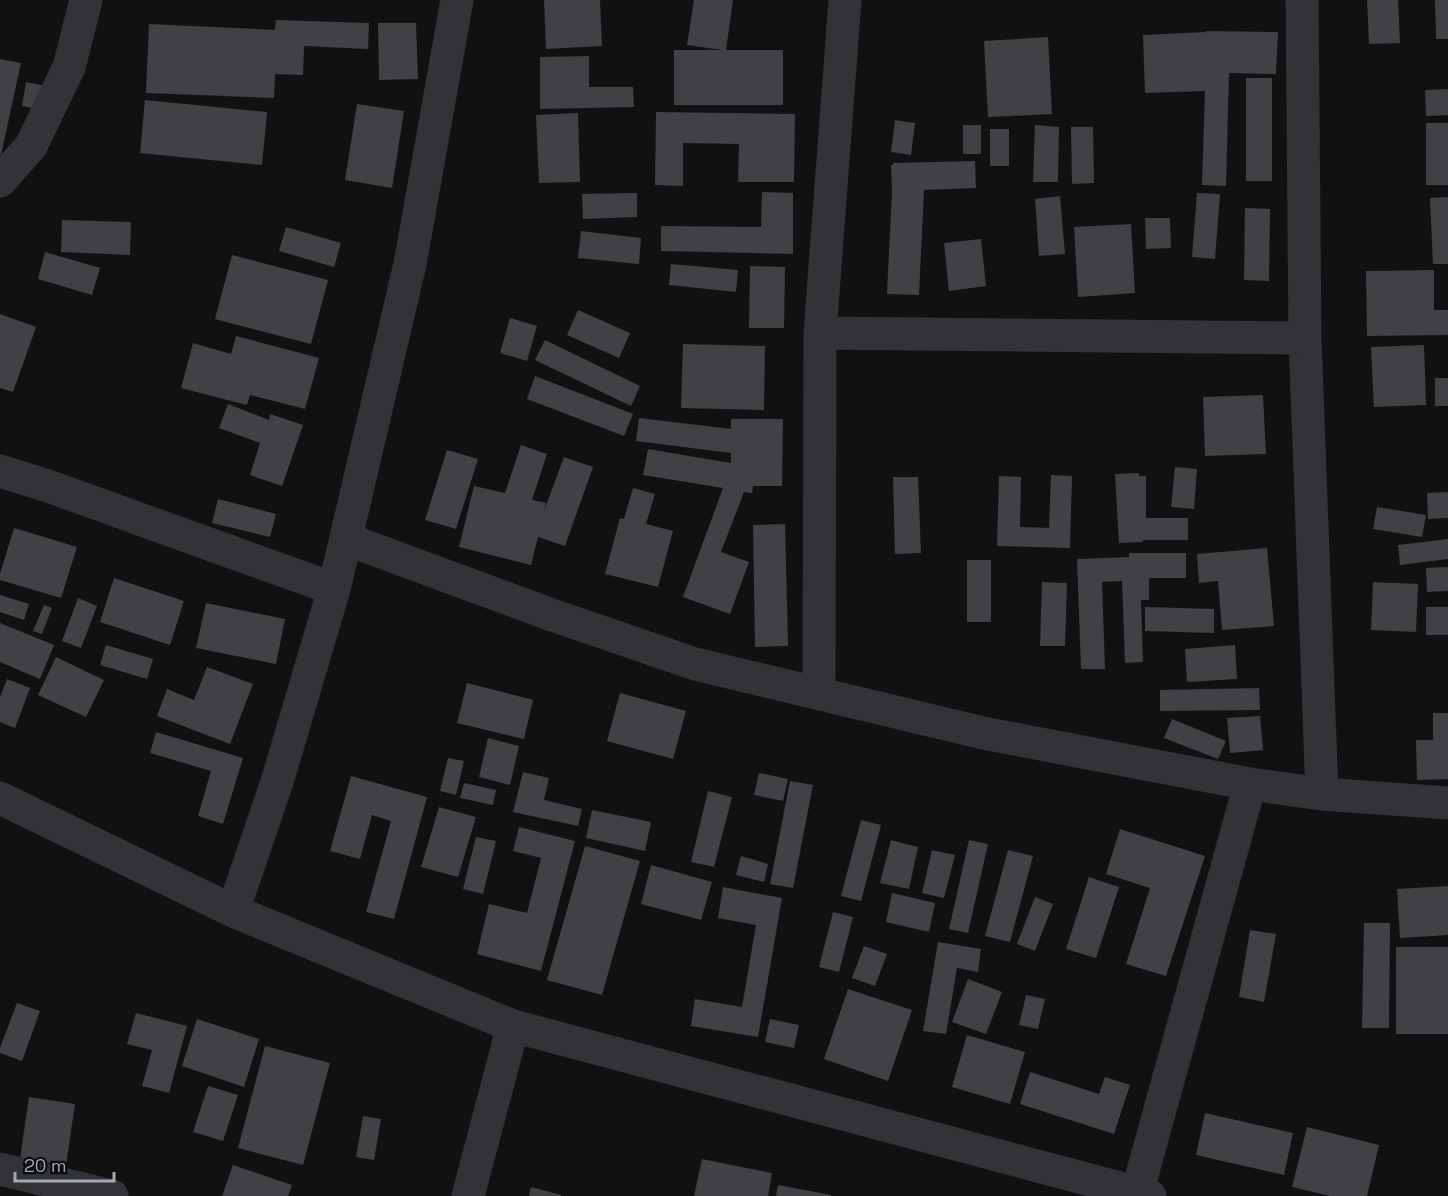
<svg xmlns="http://www.w3.org/2000/svg" width="1448" height="1196" font-family="'Space Grotesk',sans-serif">
<style>
.building{fill:#404145}
.lines{fill:none;stroke-linecap:round;stroke-linejoin:round}
.street{stroke:#323336;stroke-width:33}
</style>
<rect width="100%" height="100%" fill="#111112"/>
<!-- building -->
<path class="building" d="M544,0H600L602,46L546,49Z
M694,0H733L726,50H783V105H674V50H722L687,45Z
M1367,0H1398L1400,43L1369,44Z
M1435,0H1448V39H1436Z
M276,20L369,23L368,49L304,46L303,75L275,74L274,98L146,93L149,24L275,30Z
M378,23H416L418,79L379,80Z
M1206,31L1278,32L1276,74L1229,73L1226,186L1202,185L1205,91L1145,93L1143,35L1206,32Z
M1048,37L1052,114L988,117L984,41Z
M589,56V87H633L634,107L540,109V57Z
M0,59L21,63L1,155L0,154Z
M1246,78H1272V181H1246Z
M26,82L57,88L52,112L22,106Z
M1448,89V115L1426,116L1425,90Z
M145,100L267,112L262,165L140,153Z
M357,104L404,111L392,188L345,180Z
M656,112L795,114L794,182H738L739,144L683,143V186L655,185Z
M578,113L580,182L539,183L536,115Z
M895,120L915,123L911,155L891,152Z
M1426,123H1448V185H1426Z
M963,125H981V154H963Z
M1035,125L1059,127L1058,182H1033Z
M1071,127H1093L1094,183L1072,184Z
M990,129H1009V166H990Z
M975,161L976,188L924,190L919,295L887,294L892,191L891,165H893V163Z
M762,192L793,193V254L661,251V226L761,227Z
M637,193V217L583,219L582,194Z
M1197,193L1220,194L1215,259L1192,257Z
M1060,196L1065,254L1039,256L1035,199Z
M1448,197V264H1433L1430,198Z
M1245,208L1270,209L1269,281L1244,280Z
M1145,218H1170L1171,248L1146,249Z
M62,220L131,222L130,255L61,252Z
M1131,224L1135,293L1078,297L1074,227Z
M286,227L341,243L334,267L279,251Z
M581,231L641,238L639,264L578,258Z
M981,239L986,286L949,291L944,243Z
M45,252L100,268L92,295L38,279Z
M232,255L328,280L311,344L215,319Z
M671,264L738,270L736,292L669,285Z
M750,266L785,267L784,328H749Z
M1434,270V310H1448V335L1367,336L1366,271Z
M578,310L630,333L619,358L567,335Z
M0,314L36,327L13,392L0,388Z
M510,318L537,326L527,361L500,353Z
M236,336L319,358L305,409L250,395L247,405L181,388L193,343L231,354Z
M545,340L640,386L631,406L535,360Z
M683,344L765,346L764,410L681,408Z
M1424,345L1426,405L1374,407L1371,347Z
M535,376L633,414L624,436L527,399Z
M1435,378H1448V406H1435Z
M1263,395L1266,454L1205,456L1203,397Z
M228,404L269,420L270,414L303,425L282,486L250,475L260,443L219,428Z
M639,418L731,429V419H783L782,486H753L752,493L744,492L721,552L749,562L730,614L683,597L723,488L643,475L648,449L731,463V453L636,441Z
M521,445L547,454L532,500L546,503L544,511L564,457L593,467L565,546L538,537L531,565L459,547L474,486L505,493Z
M447,450L478,459L456,529L425,520Z
M1175,467L1197,469L1194,509L1171,507Z
M1139,473V476H1146V518H1188V540H1143V542L1119,543L1115,474Z
M1051,475L1072,476L1070,548L997,546L999,476L1021,477L1020,527L1049,528Z
M893,477H918L921,553L895,554Z
M633,488L655,494L646,524L673,531L658,587L605,574L620,518L624,519Z
M1448,492V518L1428,519L1427,493Z
M218,499L276,514L270,537L212,523Z
M1377,507L1426,515L1422,537L1373,529Z
M785,524L788,646L755,647L753,525Z
M14,528L77,547L61,598L0,580V574Z
M1448,539V559L1400,565L1398,545Z
M1267,548L1274,626L1222,630L1218,581L1199,583L1197,554Z
M1129,553H1186V578H1149V600H1141L1143,662L1125,663L1122,581L1102,582L1105,669H1081L1077,559L1129,557Z
M967,560H991V622H967Z
M1448,567V591L1427,592L1426,568Z
M114,578L184,601L170,645L100,622Z
M1042,582L1067,583L1065,646H1040Z
M1373,582L1418,584L1416,632L1371,630Z
M0,595L29,604L24,620L0,612Z
M78,598L97,606L81,648L62,641Z
M206,603L285,619L276,664L196,648Z
M44,605L52,608L42,634L33,631Z
M1145,607L1214,609V633L1145,631Z
M1426,607H1448V635H1426Z
M0,623L54,645L40,679L0,662Z
M106,645L153,659L147,679L100,665Z
M1235,645L1237,679L1187,682L1185,649Z
M56,657L104,680L86,717L38,695Z
M207,667L253,684L230,744L157,716L167,689L194,700Z
M7,679L30,688L15,728L0,722V697Z
M467,683L533,700L524,739L457,723Z
M1259,688L1260,710L1160,711V690Z
M620,693L686,711L673,759L607,741Z
M1433,713H1448V779L1417,780L1416,740H1433Z
M1260,716L1263,750L1230,753L1227,718Z
M1172,719L1226,741L1218,759L1164,738Z
M156,732L243,758L223,824L198,816L211,771L150,753Z
M488,738L519,746L510,785L479,777Z
M448,758L464,761L456,795L440,791Z
M523,772L549,778L544,800L582,809L578,826L513,812Z
M759,773L788,779L783,801L754,795Z
M351,776L427,797L394,919L366,912L391,821L372,815L360,859L330,851Z
M790,781L813,785L793,888L770,884Z
M464,783L496,790L493,805L460,798Z
M708,791L732,797L714,867L691,862Z
M439,807L476,817L458,877L421,867Z
M592,810L651,822L645,851L586,838Z
M861,820L881,825L861,901L841,896Z
M519,827L575,841L541,971L477,954L489,904L527,913L541,858L513,851Z
M1120,829L1205,856L1166,976L1126,964L1150,888L1106,874Z
M476,837L496,841L483,894L463,889Z
M891,840L918,847L909,889L880,883Z
M969,840L988,844L968,933L949,929Z
M585,846L640,861L602,995L547,980Z
M932,850L955,855L944,898L922,893Z
M1008,850L1033,856L1010,942L985,936Z
M741,856L768,864L764,882L736,875Z
M651,865L712,882L701,920L641,904Z
M1089,877L1119,887L1096,958L1066,949Z
M1448,886V935L1400,938L1397,889Z
M723,887L782,898L758,1037L691,1026L695,999L742,1007L756,925L718,918Z
M892,893L935,903L929,932L886,922Z
M1035,897L1053,904L1035,951L1017,944Z
M833,912L853,917L839,972L819,967Z
M1364,923H1390L1389,1028H1362Z
M1250,930L1276,934L1264,1002L1239,997Z
M938,942L981,949L978,972L957,968L946,1034L923,1031Z
M864,946L887,954L875,986L852,978Z
M1396,947H1448V1034H1396Z
M968,979L1002,992L986,1034L952,1022Z
M848,989L912,1010L888,1081L824,1059Z
M1026,995L1045,999L1038,1029L1019,1025Z
M17,1003L40,1011L22,1061L0,1053V1048Z
M136,1013L187,1026L169,1093L142,1086L152,1050L127,1044Z
M197,1019L259,1039L244,1087L182,1066Z
M770,1019L799,1025L794,1048L765,1042Z
M967,1035L1025,1052L1010,1104L952,1087Z
M265,1046L330,1063L303,1165L238,1148Z
M1030,1072L1099,1094L1105,1077L1130,1085L1114,1134L1020,1104Z
M208,1086L238,1095L223,1141L193,1132Z
M29,1097L75,1104L66,1165L20,1159Z
M1205,1113L1293,1133L1284,1175L1196,1155Z
M363,1116L381,1119L374,1160L356,1157Z
M1307,1127L1379,1145L1367,1196H1330L1292,1187Z
M702,1159L772,1173L768,1196H694Z
M233,1165L292,1185L288,1196H222Z
M778,1185L831,1195V1196H776Z
M531,1187L561,1195V1196H529Z"/>
<g class="lines">
<!-- street -->
<path class="street" d="M1302,0L1305,338L1322,794
M0,181L31,146L69,67L86,0
M820,333L1305,338
M0,471L48,486L334,589
M346,539L552,615L695,664L983,733L1250,784L1322,794L1448,803
M819,694L820,333L845,0
M0,798L233,911L513,1026L1150,1196
M233,911L277,782L334,589L410,264L457,0
M0,1169L112,1196
M1137,1193L1250,784
M468,1196L513,1026"/>
</g>
<!-- scale -->
<path d="M15 1172v9h99v-9" fill="none" stroke="#a3a8b1" stroke-width="3"/>
<text x="24" y="1172" font-size="18" fill="#a3a8b1" stroke="#0c0c0d" stroke-width="4.5" paint-order="stroke">20 m</text>
</svg>
